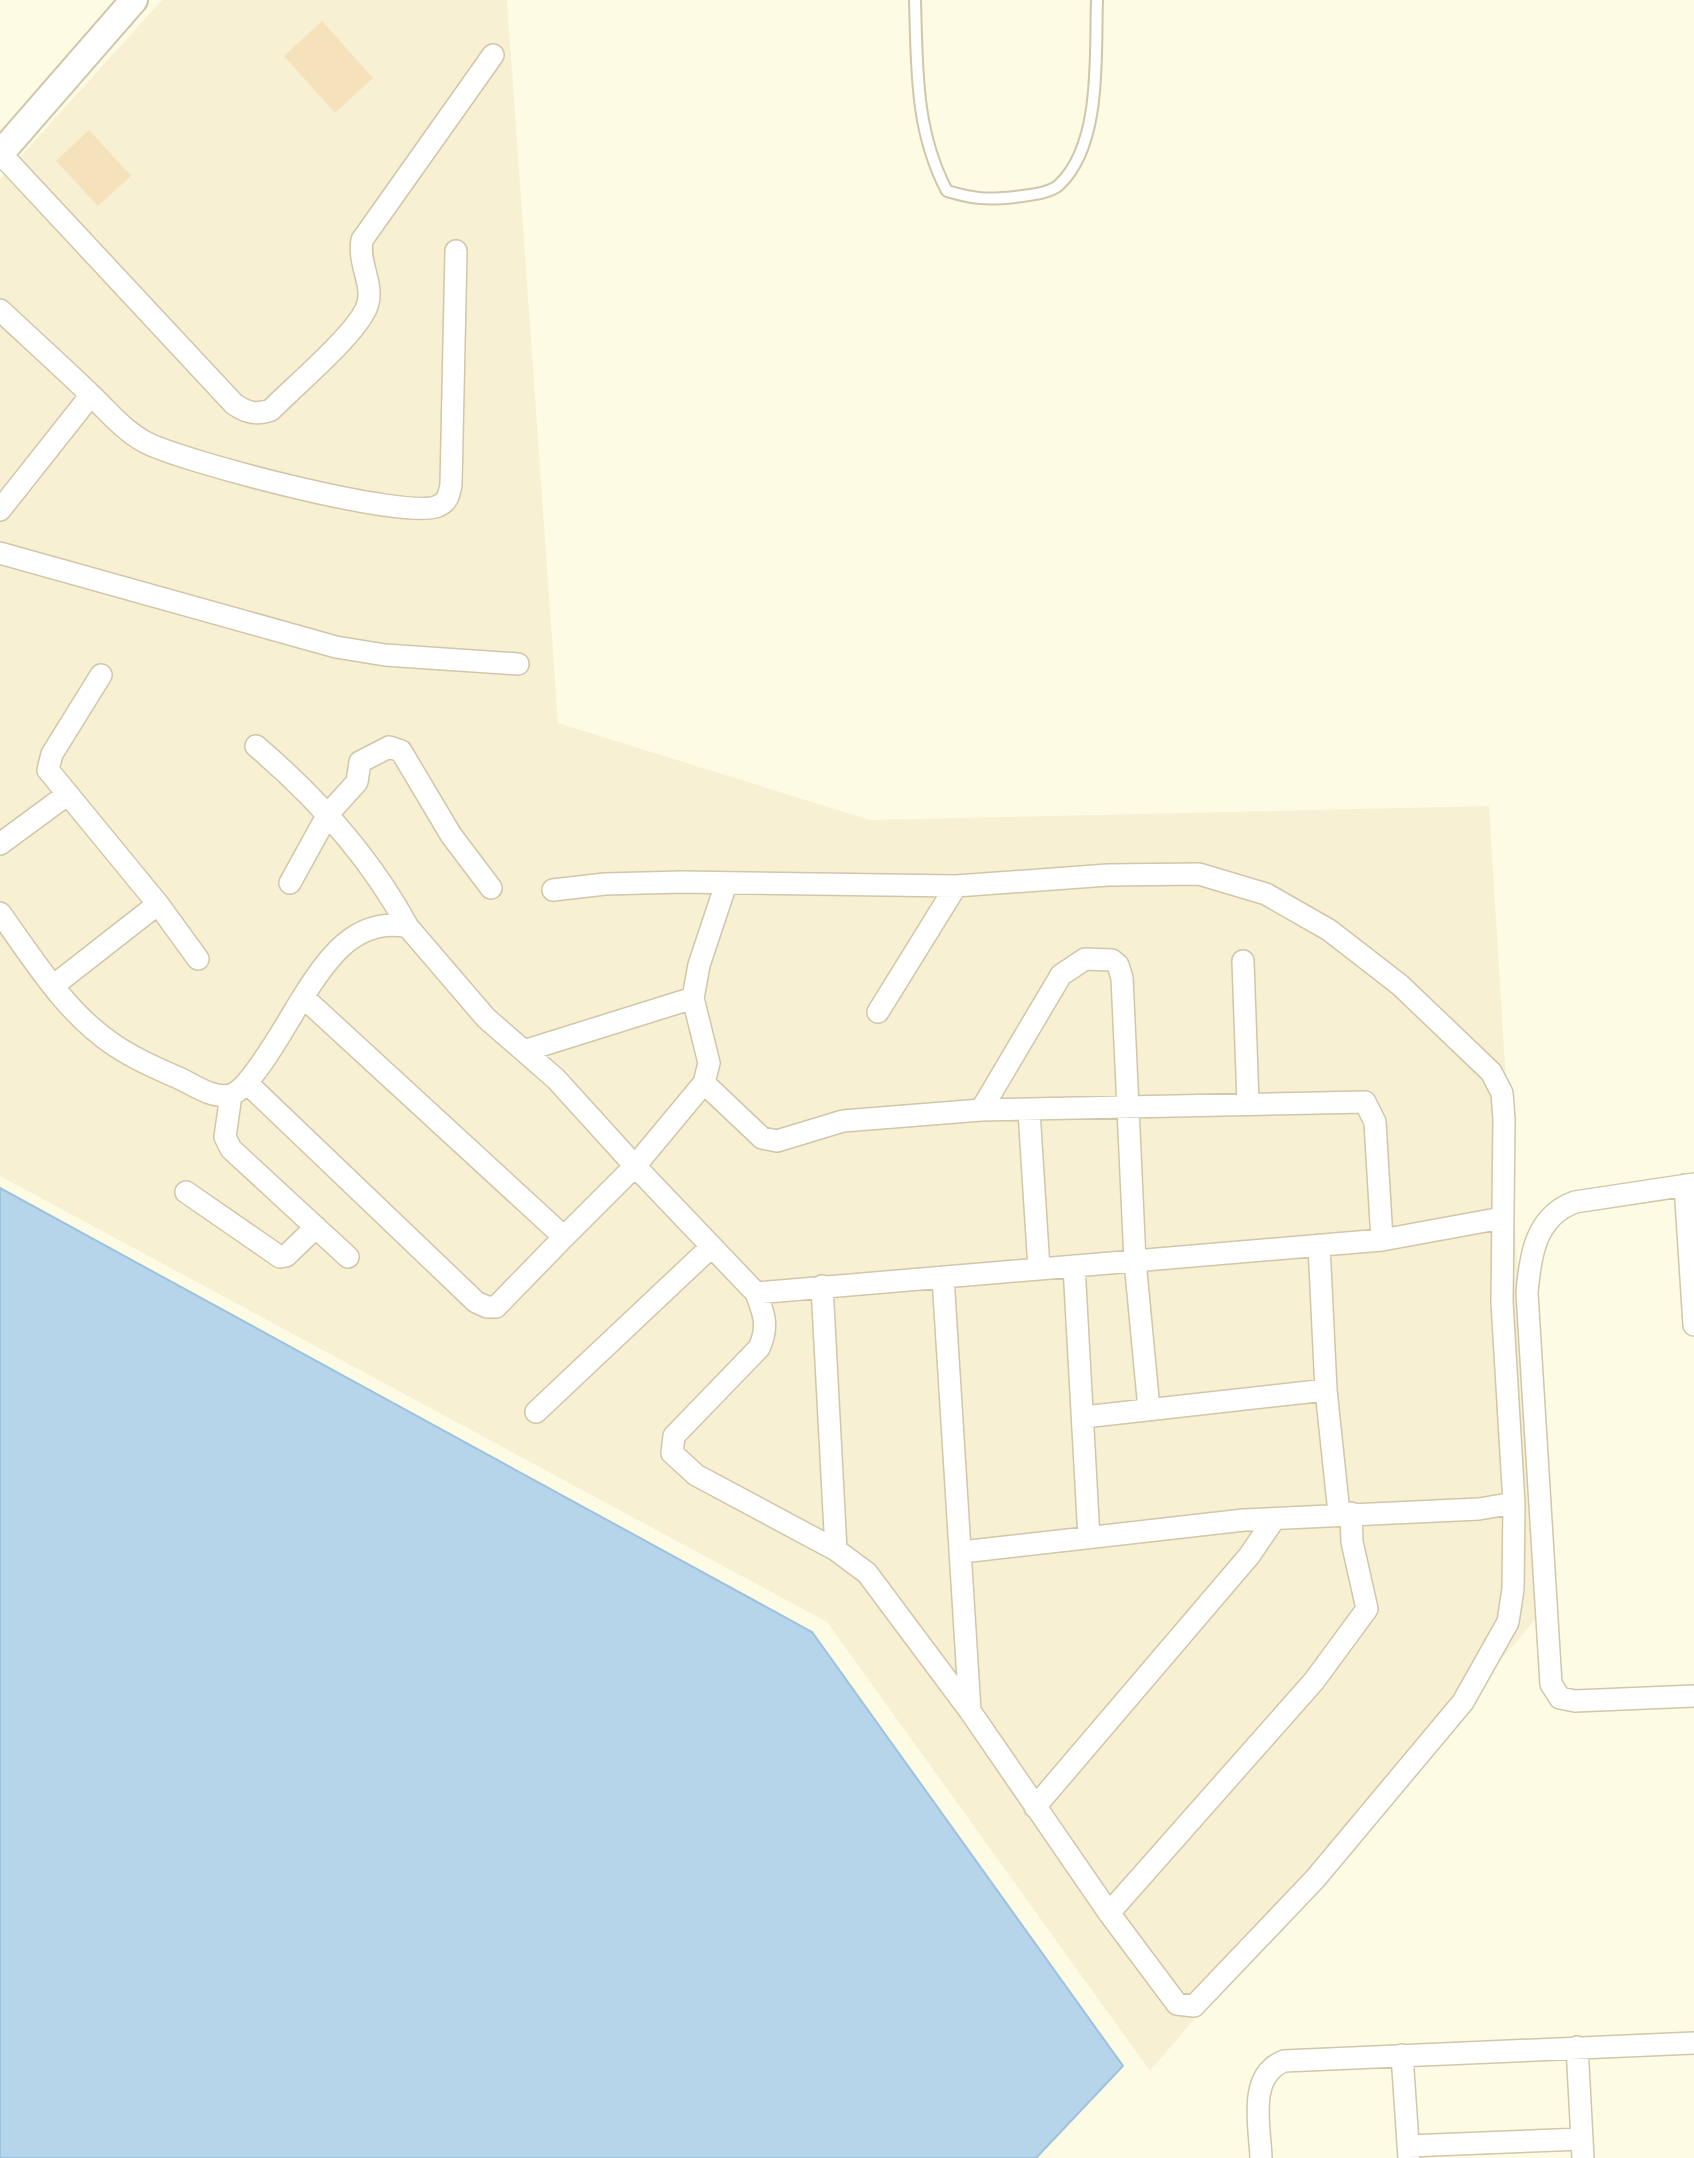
<svg xmlns="http://www.w3.org/2000/svg" width="1694" height="2158" font-family="Overpass,sans-serif">
<style>
.residential{fill:#f7f0d3}
.water{fill:#b7d5ea;stroke:#9cc2dd;stroke-width:2}
.building{fill:#f6e2ba}
.lines{fill:none;stroke-linecap:round;stroke-linejoin:round}
.service-casing{stroke:#d1c6a9;stroke-width:14}
.minor-casing{stroke:#d1c6a9;stroke-width:24}
.tertiary-casing{stroke:#d1c6a9;stroke-width:30}
.service{stroke:#fff;stroke-width:10}
.minor{stroke:#fff;stroke-width:21}
.tertiary{stroke:#fff;stroke-width:26}
</style>
<rect width="100%" height="100%" fill="#fefbe5"/>
<!-- residential -->
<path class="residential" d="M162,0H507L558,723L870,820L1489,806L1539,1615L1150,2071L827,1622L0,1176V179Z"/>
<!-- water -->
<path class="water" d="M0,1188L812,1632L1123,2066L1036,2158H0Z"/>
<!-- building -->
<path class="building" d="M322,21L373,78L335,113L284,56Z
M89,130L131,176L98,206L56,161Z"/>
<g class="lines">
<defs>
<path id="service" d="M915,0C917,67 915,131 947,191C974,199 987,200 1015,197C1028,195 1050,194 1060,184C1102,143 1095,55 1097,0"/>
<path id="minor" d="M0,153L234,404C247,413 256,415 271,410C293,387 362,330 368,303C373,282 358,264 362,240L493,55
M0,310C30,338 60,365 89,393C107,410 123,430 145,442C180,461 407,521 438,506C448,502 449,494 451,485L456,251
M0,510L91,395
M0,553L336,647L385,655L518,664
M101,675L52,754L48,770L158,904L198,959
M256,746C317,798 370,857 408,927
M0,844L68,794
M290,883L328,814L357,782L360,762L389,747L401,751L451,835L491,888
M553,890L605,884L682,882L956,886L1108,875L1199,874L1266,894L1329,930L1400,985L1491,1072L1502,1093L1504,1119L1502,1302L1514,1503L1513,1589L1508,1622L1463,1702L1315,1879L1194,2006L1177,2004L1109,1913L970,1711L867,1573L836,1550L696,1475L672,1453L674,1436L759,1348C769,1327 764,1313 756,1293
M0,913C34,960 65,1012 114,1045C135,1059 158,1069 181,1079C195,1086 214,1099 231,1095C252,1088 290,1017 303,997L564,1237L635,1166L756,1293L1382,1240L1502,1218
M1243,961L1248,1103
M53,986L158,904
M303,997C327,958 357,916 408,927L486,1018L556,1079L635,1166L704,1083L709,1063L693,998L699,965L726,884
M878,1012L956,886
M527,1050L693,998
M247,1083L476,1302L487,1307H496L564,1237
M704,1083L762,1138L777,1141L843,1121L981,1110L1365,1102L1375,1122L1382,1240
M231,1095L225,1137L231,1149L348,1257
M981,1110L1061,975L1085,959L1112,960L1118,965L1122,978L1135,1261L1149,1409
M1029,1111L1039,1269
M1694,1184L1575,1202C1536,1216 1530,1255 1527,1293L1551,1684L1560,1698L1575,1701L1694,1696
M1685,1185L1694,1325
M186,1192L280,1257L286,1256L316,1227
M1319,1245L1326,1390L1339,1513
M1074,1266L1089,1538
M943,1277L970,1711
M822,1286L836,1550
M536,1412L710,1248
M1084,1417L1326,1390
M962,1552L1244,1520L1479,1509L1514,1503
M1035,1807L1249,1556L1273,1521
M1109,1913L1314,1681L1367,1609L1352,1542L1351,1513
M1577,2047L1583,2158
M1402,2055L1409,2158
M1408,2146L1582,2139
M1261,2158C1260,2126 1247,2076 1284,2061L1694,2043"/>
<path id="tertiary" d="M0,154L134,0"/>
</defs>
<!-- service casing -->
<use href="#service" class="service-casing"/>
<!-- minor casing -->
<use href="#minor" class="minor-casing"/>
<!-- tertiary casing -->
<use href="#tertiary" class="tertiary-casing"/>
<!-- service -->
<use href="#service" class="service"/>
<!-- minor -->
<use href="#minor" class="minor"/>
<!-- tertiary -->
<use href="#tertiary" class="tertiary"/>
</g>
</svg>
